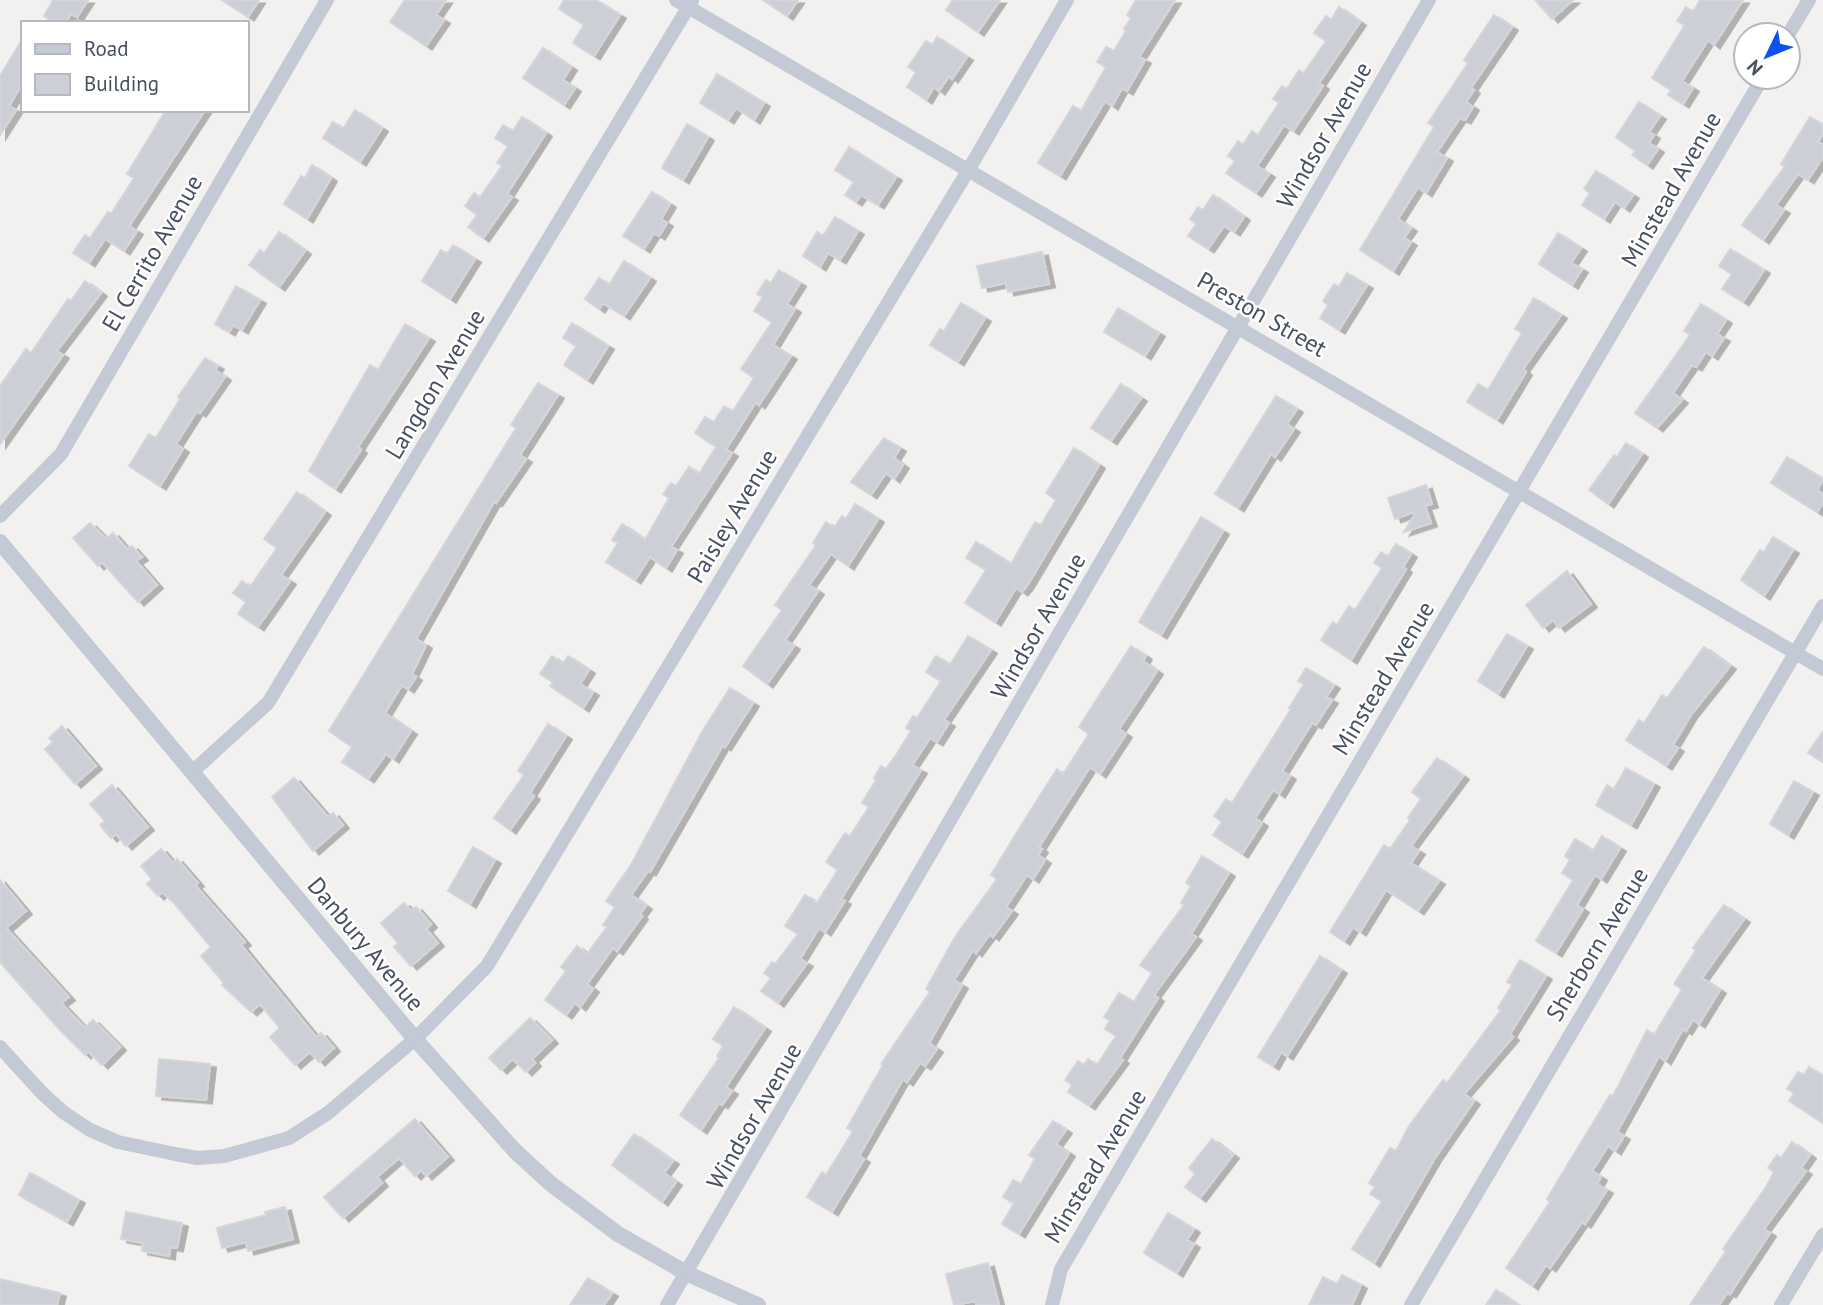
<svg xmlns="http://www.w3.org/2000/svg" width="1823" height="1305" font-family="'PT Sans',sans-serif">
<style>
.building{fill:#cccfd6;stroke:#d4d5dc;stroke-width:2;filter:url(#shadow)}
.lines{fill:none;stroke-linecap:round;stroke-linejoin:round}
.minor{stroke:#c3cad6;stroke-width:14}
.tertiary{stroke:#c3cad6;stroke-width:16}
.labels{text-anchor:middle;dominant-baseline:central;stroke-width:5;stroke-linejoin:round;paint-order:stroke}
.street-label{font-size:24px;fill:#475060;stroke:#fff}
</style>
<defs>
<filter id="shadow"><feDropShadow dx="6" dy="3.5" stdDeviation="0" flood-color="#0004"/></filter>
</defs>
<rect width="100%" height="100%" fill="#f3f1f0"/>
<!-- building -->
<path class="building" d="M51,0H88L77,17L71,14L65,23H54L44,16L53,1Z
M222,0H259L248,17Z
M405,0H446L436,15L444,20L426,46L390,22Z
M564,0H596L620,15L594,56L573,43L584,25L559,9Z
M763,0H798L787,16Z
M953,0H1000L978,32L946,10Z
M1136,0H1175L1139,57L1145,60L1127,91L1122,88L1112,106L1105,101L1060,176L1038,163L1073,106L1081,111L1106,67L1097,62L1106,47L1114,51L1126,31L1124,29L1131,18L1127,15Z
M1535,0H1573L1552,19Z
M1700,0H1743L1714,45L1708,40L1682,81L1693,88L1683,104L1668,95L1671,90L1652,78L1685,25L1677,21L1686,7L1693,12Z
M1339,7L1360,22L1319,83L1323,86L1293,131L1284,125L1257,166L1269,174L1256,193L1226,173L1235,161L1228,156L1238,141L1243,145L1252,131L1258,135L1279,103L1273,99L1282,86L1287,89L1299,70L1304,73L1326,41L1314,33L1326,16L1331,20Z
M1494,15L1512,27L1471,88L1474,90L1466,102L1473,107L1465,120L1460,118L1437,152L1447,158L1426,193L1418,187L1398,219L1411,228L1404,238L1411,242L1393,271L1360,250L1434,127L1428,123L1468,63L1464,60Z
M937,37L967,57L952,79L949,76L939,91L934,87L926,100L907,87L916,72L908,67L926,41L932,45Z
M23,38V82L9,106L16,110L0,135V76Z
M543,48L571,67L563,80L575,88L564,105L523,78Z
M717,74L764,103L754,120L736,108L728,120L700,103Z
M1639,102L1660,116L1649,132L1654,135L1649,143L1658,149L1647,165L1632,155L1635,151L1616,137Z
M166,110H205L129,226L137,231L124,251L105,239L89,263L73,253L85,235L90,238L108,212L111,214L134,178L127,174Z
M355,110L382,128L360,162L323,138L333,122L343,129Z
M522,117L546,133L507,194L512,197L483,238L468,227L477,215L465,206L474,193L480,197L502,166L497,163L508,146L495,138L503,125L513,131Z
M1810,117L1823,125V133L1818,142L1823,145V157L1808,180L1798,174L1776,205L1784,210L1763,240L1742,225L1785,166L1781,164Z
M687,124L708,137L683,180L662,168Z
M849,147L896,177L878,205L861,195L856,202L845,195L854,182L835,170Z
M312,165L331,178L307,219L284,204L301,176L305,178Z
M1596,171L1633,195L1624,208L1615,202L1604,219L1582,205L1590,193L1584,189Z
M652,192L670,204L661,219L667,223L659,236L654,233L644,249L623,236Z
M1213,195L1244,217L1234,232L1224,226L1208,249L1188,236L1196,224L1190,219L1198,207L1203,210Z
M835,217L858,231L840,260L828,253L820,267L803,256L817,232L823,236Z
M279,232L305,251L279,287L249,265L260,250L264,253Z
M1558,233L1581,248L1571,263L1582,269L1572,285L1539,264Z
M453,245L475,259L450,299L422,281L441,250L447,254Z
M1730,249L1764,270L1743,302L1722,289L1732,274L1719,266Z
M1042,252L1049,284L1008,292L1006,283L982,288L977,266Z
M624,261L650,278L624,316L603,303L599,309L585,299L599,278L609,285Z
M779,270L800,283L787,304L795,309L773,345L791,356L759,405L756,402L726,449L732,453L671,547L677,550L666,568L650,557L635,580L606,562L618,543L612,540L622,524L645,540L669,498L663,494L671,483L676,486L689,467L699,474L716,447L695,433L705,417L714,422L724,406L733,411L754,378L741,369L772,322L754,311L763,297L757,294L766,280L771,283Z
M1347,273L1367,285L1339,330L1320,318L1328,305L1323,301L1334,284L1339,287Z
M85,281L101,293L57,351L63,355L0,444V386L26,349L31,353L68,299L71,301Z
M236,286L260,300L242,330L233,325L229,332L215,324Z
M1534,298L1561,315L1523,369L1526,372L1497,420L1467,402L1478,384L1488,390L1522,333L1515,329Z
M961,303L985,318L958,362L930,345L940,329L944,331Z
M1701,304L1726,320L1717,334L1724,338L1712,356L1706,352L1696,367L1692,365L1673,393L1682,400L1657,428L1635,413L1690,335L1684,331Z
M1118,308L1159,333L1145,356L1104,332Z
M572,323L608,346L587,380L564,365L576,346L563,338Z
M405,324L429,338L358,447L361,450L335,489L309,471L370,365L378,370Z
M205,358L218,366L215,370L225,377L200,413L197,411L176,444L183,449L160,486L129,466L149,434L156,438L180,399L178,397Z
M538,383L558,395L520,455L526,459L496,503L494,502L416,639L426,645L412,674L416,677L408,689L402,685L385,713L411,731L393,759L386,754L368,779L342,762L352,747L329,731L516,428L511,425Z
M1121,384L1141,398L1111,441L1091,428Z
M1276,396L1297,409L1287,424L1294,429L1275,457L1271,454L1238,508L1215,494Z
M884,438L900,448L894,458L903,465L894,479L886,473L871,495L851,482Z
M1626,443L1642,454L1608,504L1589,490L1614,455L1617,457Z
M1074,448L1099,465L1027,586L1022,592L1016,588L995,622L965,603L986,570L966,558L976,542L1011,564L1035,522L1041,525L1056,500L1046,493Z
M1787,457L1823,479L1817,490L1823,494V502L1817,512L1771,483Z
M1426,485L1432,504L1425,506L1431,523L1404,532L1417,511L1395,519L1388,498Z
M297,492L325,512L281,575L290,581L258,627L238,614L246,602L233,593L242,581L250,587L277,548L264,539Z
M855,504L878,519L848,566L831,554L809,585L818,591L785,640L794,646L767,684L743,666L782,610L775,605L816,545L813,543L826,522L834,528L842,516L846,519Z
M1201,517L1223,531L1161,635L1139,622Z
M90,523L106,539L113,533L127,549L132,546L142,557L136,561L157,585L138,602L102,562L98,566L73,538Z
M1773,537L1793,550L1764,596L1741,580L1760,550L1764,552Z
M1396,544L1411,554L1403,567L1406,569L1351,660L1321,640L1333,622L1337,625L1349,606L1355,610L1382,568L1374,563L1381,552L1388,556Z
M1567,571L1591,604L1559,628L1553,620L1543,628L1526,605Z
M1507,634L1527,646L1498,694L1478,681Z
M968,636L991,650L944,720L949,723L937,742L930,738L912,765L921,770L841,899L845,901L825,932L819,928L800,959L807,963L778,1003L761,991L771,978L764,973L772,962L775,964L798,934L785,926L805,895L817,903L838,870L826,862L845,833L850,836L869,807L862,803L876,780L874,778L881,766L886,769L896,755L911,731L906,728L913,716L917,718L941,681L926,672L936,656L950,665Z
M1131,646L1146,656L1143,661L1157,671L1119,729L1126,734L1100,774L1090,767L1039,847L1042,849L1038,855L1045,860L1033,879L1027,875L1006,907L1012,911L993,937L990,934L976,953L973,950L954,980L962,985L929,1043L937,1049L925,1066L920,1063L907,1082L903,1079L859,1156L864,1159L832,1212L807,1197L822,1172L826,1175L853,1131L847,1128L883,1065L881,1064L930,992L926,989L955,937L997,879L991,875L1027,816L1057,769L1063,774L1089,734L1079,727Z
M1704,647L1730,666L1691,715L1673,745L1678,748L1666,766L1626,740L1639,720L1644,723L1662,695L1667,698Z
M552,656L563,664L568,656L589,670L580,684L593,692L583,708L550,686L553,682L540,674Z
M1306,668L1334,685L1326,697L1332,700L1316,725L1312,723L1282,771L1290,776L1279,794L1273,790L1255,818L1262,823L1242,854L1213,835L1222,822L1214,816L1226,799L1232,803L1291,709L1289,708L1304,684L1298,681Z
M730,688L753,703L725,747L723,745L650,872L648,871L631,895L646,906L640,914L642,916L617,951L613,948L587,984L593,989L580,1007L575,1003L566,1015L545,1000L566,971L561,967L577,946L587,954L607,927L603,925L615,907L606,901L632,863L702,732Z
M548,724L566,736L530,793L534,796L510,830L494,818L524,775L518,771Z
M62,726L96,766L75,784L45,749L53,742L49,738Z
M1823,731V762L1808,753Z
M1437,758L1463,776L1411,846L1419,851L1411,863L1439,881L1418,911L1386,890L1360,932L1353,927L1344,941L1330,932L1384,845L1390,849L1410,820L1408,818L1421,799L1412,792Z
M1626,768L1654,784L1631,825L1596,805L1607,785L1614,789Z
M294,778L328,817L333,813L343,825L313,851L272,797Z
M1794,781L1813,792L1788,835L1770,824Z
M112,785L148,827L126,846L116,834L111,838L100,825L105,821L90,804Z
M1602,836L1620,848L1601,879L1595,875L1577,905L1583,909L1556,953L1536,941L1573,880L1562,873L1570,860L1565,856L1575,839L1593,851Z
M473,847L495,860L470,904L448,891Z
M161,849L173,863L177,859L198,883L195,885L245,942L241,945L316,1037L321,1033L334,1048L319,1062L310,1052L295,1065L270,1037L280,1028L260,1004L251,1012L222,985L224,983L201,956L211,947L174,903L162,892L158,896L147,884L152,879L141,866Z
M1202,856L1229,873L1191,934L1196,937L1154,995L1158,998L1120,1058L1123,1060L1089,1106L1068,1092L1072,1085L1065,1080L1078,1061L1084,1065L1088,1059L1097,1065L1116,1036L1105,1029L1110,1020L1104,1017L1119,993L1134,1002L1152,973L1140,965L1184,905L1181,903L1191,886L1186,883Z
M0,880L26,911L6,928L69,997L61,1003L85,1028L93,1020L120,1047L102,1065L88,1051L85,1055L58,1028L0,962Z
M404,903L411,911L416,907L431,924L426,929L438,943L411,966L394,947L398,943L381,923Z
M1724,905L1744,919L1702,978L1720,990L1699,1024L1693,1020L1686,1031L1683,1029L1665,1061L1659,1056L1617,1132L1624,1136L1615,1151L1608,1146L1592,1171L1601,1177L1597,1184L1607,1190L1585,1224L1582,1222L1550,1268L1546,1265L1532,1286L1506,1268L1550,1202L1547,1199L1557,1182L1610,1095L1613,1096L1647,1030L1654,1035L1682,989L1674,984L1696,950L1693,948Z
M1320,956L1341,970L1287,1056L1281,1052L1273,1066L1258,1057Z
M1520,960L1546,976L1510,1034L1513,1037L1464,1094L1474,1101L1435,1158L1374,1263L1352,1249L1382,1201L1370,1194L1375,1187L1369,1183L1390,1148L1396,1151L1409,1126L1443,1080L1447,1083L1501,1010L1498,1008L1512,985L1507,982Z
M734,1007L765,1028L726,1087L732,1091L722,1105L719,1103L701,1130L680,1115L719,1058L717,1056L723,1046L713,1039Z
M530,1018L552,1040L532,1059L535,1063L526,1072L513,1059L501,1070L489,1058Z
M159,1059L210,1064L206,1100L156,1096Z
M1809,1067L1823,1076V1123L1789,1101L1794,1093L1787,1089L1798,1072L1804,1075Z
M415,1119L448,1157L426,1176L421,1170L415,1176L399,1158L377,1177L382,1183L343,1218L324,1197Z
M1053,1121L1066,1130L1056,1144L1069,1153L1019,1234L1002,1224L1014,1203L1003,1197L1013,1180L1021,1184L1035,1159L1029,1155Z
M634,1134L673,1161L664,1173L676,1182L662,1202L612,1165Z
M1212,1139L1233,1155L1200,1198L1185,1187L1195,1174L1189,1168Z
M1792,1142L1810,1155L1801,1168L1806,1171L1764,1229L1770,1233L1730,1294L1728,1292L1719,1305H1690L1726,1251L1723,1249L1766,1187L1774,1172L1768,1168L1777,1155L1781,1158Z
M30,1173L79,1200L67,1222L19,1195Z
M285,1207L293,1239L248,1251L246,1242L222,1248L217,1228L266,1215L265,1212Z
M126,1212L182,1223L177,1248L170,1247L169,1256L142,1251L143,1243L121,1239Z
M1168,1213L1194,1229L1187,1240L1194,1244L1177,1273L1144,1253Z
M988,1263L999,1305H976V1301L954,1305L946,1274Z
M1342,1275L1361,1285L1352,1305H1309L1323,1277L1337,1284Z
M588,1278L612,1293L604,1305H570Z
M0,1279L60,1293L57,1305H0Z
M1496,1290L1518,1305H1486Z"/>
<g class="lines">
<!-- minor -->
<path class="minor" d="M676,0L1823,669
M1788,35L1809,0
M0,516L61,454L327,0
M192,772L268,703L692,1
M0,1047L42,1093L63,1112L90,1130L118,1142L175,1154L197,1158L224,1156L289,1138L328,1113L415,1039L487,966L969,169L1067,0
M667,1305L1429,0
M1052,1305L1061,1269L1763,77
M1411,1305L1823,606
M1781,1305L1823,1235"/>
<!-- tertiary -->
<path class="tertiary" d="M0,542L415,1039L515,1151L551,1184L618,1234L688,1274L758,1305"/>
</g>
<g class="labels">
<!-- street labels -->
<g class="street-label">
<text transform="translate(1324 135) rotate(-60)">Windsor Avenue</text>
<text transform="translate(1671 189) rotate(-60)">Minstead Avenue</text>
<text transform="translate(152 253) rotate(-60)">El Cerrito Avenue</text>
<text transform="translate(1262 314) rotate(30)">Preston Street</text>
<text transform="translate(435 384) rotate(-59)">Langdon Avenue</text>
<text transform="translate(732 516) rotate(-59)">Paisley Avenue</text>
<text transform="translate(1038 626) rotate(-60)">Windsor Avenue</text>
<text transform="translate(1383 678) rotate(-59)">Minstead Avenue</text>
<text transform="translate(366 944) rotate(50)">Danbury Avenue</text>
<text transform="translate(1597 944) rotate(-59)">Sherborn Avenue</text>
<text transform="translate(754 1116) rotate(-60)">Windsor Avenue</text>
<text transform="translate(1095 1166) rotate(-59)">Minstead Avenue</text>
</g>
</g>
<!-- legend -->
<rect x="21" y="21" width="228" height="91" fill="#ffffff" stroke="#b5b9bf" stroke-width="2"/>
<rect x="35" y="44" width="35" height="10" fill="#c3cad6" stroke="#b5b9bf" stroke-width="2"/>
<text x="84" y="56" font-size="21" fill="#475060">Road</text>
<rect x="35" y="74" width="35" height="21" fill="#cccfd6" stroke="#b5b9bf" stroke-width="2"/>
<text x="84" y="91" font-size="21" fill="#475060">Building</text>
<!-- north arrow -->
<g transform="translate(1767 56) rotate(227)"><circle r="33" fill="#ffffff" stroke="#b5b9bf" stroke-width="2"/>
<path d="M0-5L12 26L0 18L-12 26Z" fill="#0d50f0"/>
<text y="-10" font-size="19" font-weight="bold" text-anchor="middle" fill="#475060">N</text>
</g>
</svg>
